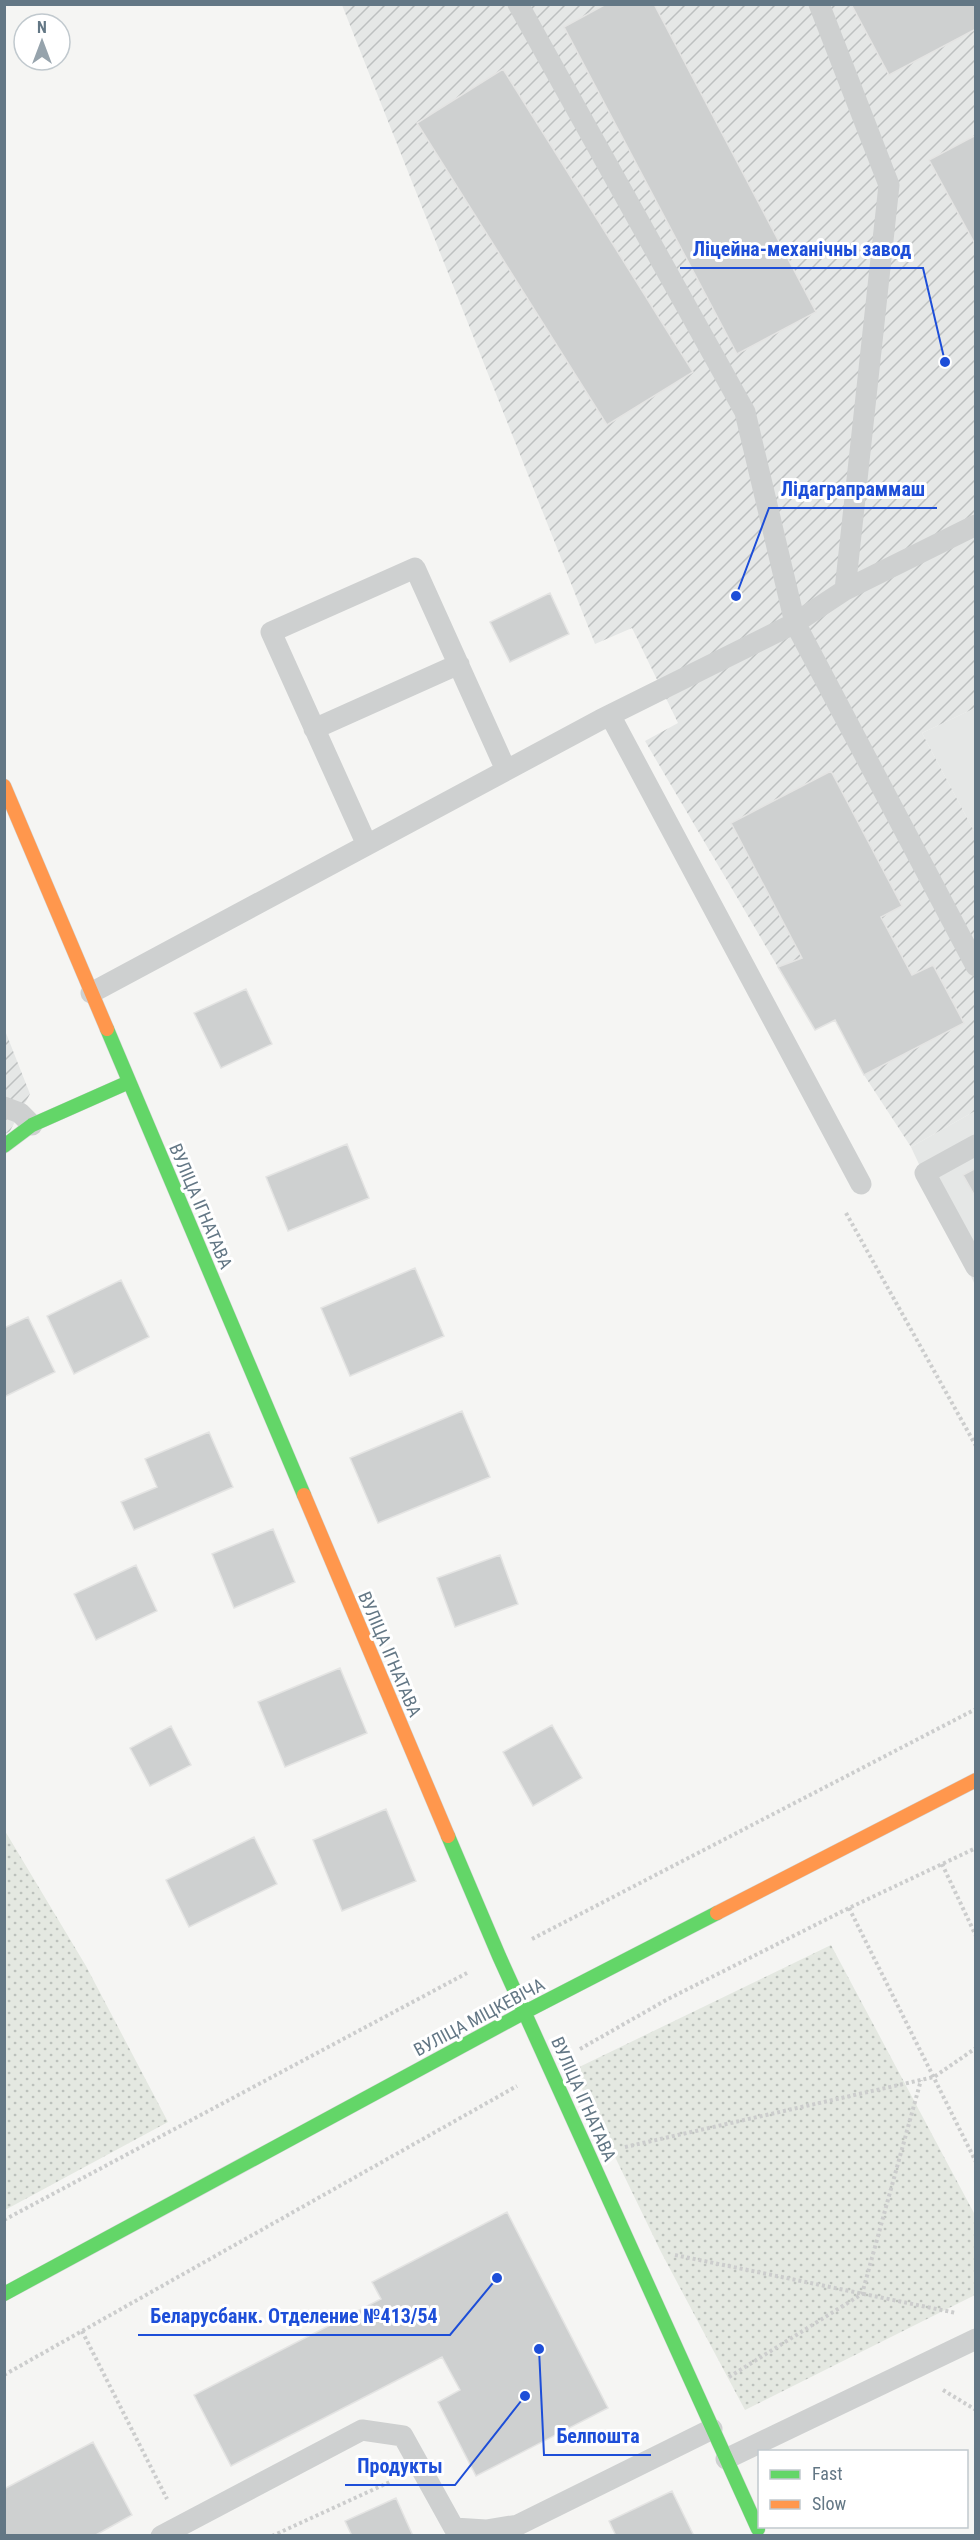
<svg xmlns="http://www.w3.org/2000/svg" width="980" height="2540" font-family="'Roboto Condensed',sans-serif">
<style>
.built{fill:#e5e7e6}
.industrial{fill:url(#industrial-furrows)}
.grass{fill:url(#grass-dots)}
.building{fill:#ced0d0;stroke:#e4e4e3;stroke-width:1.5}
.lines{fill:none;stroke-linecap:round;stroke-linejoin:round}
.fast-casing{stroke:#d1d3d3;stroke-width:15}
.slow-casing{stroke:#d1d3d3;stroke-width:15}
.path{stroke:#cccdcd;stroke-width:4;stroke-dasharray:3 3;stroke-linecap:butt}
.lane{stroke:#ced0d0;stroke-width:21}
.fast{stroke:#63d668;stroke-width:14}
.slow{stroke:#ff974d;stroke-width:14}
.labels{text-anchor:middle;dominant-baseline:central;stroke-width:6;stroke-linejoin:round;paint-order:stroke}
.street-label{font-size:18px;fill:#637785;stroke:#fff}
.leader{fill:none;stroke:#1d4ed8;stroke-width:2}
.callout-dot{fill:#1d4ed8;stroke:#fff;stroke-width:2}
.callout-label{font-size:20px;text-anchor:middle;font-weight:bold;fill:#1d4ed8;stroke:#fff;stroke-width:6;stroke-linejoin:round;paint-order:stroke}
</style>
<defs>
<pattern id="industrial-furrows" width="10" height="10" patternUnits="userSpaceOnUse" patternTransform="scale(1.5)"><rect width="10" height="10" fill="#e5e7e6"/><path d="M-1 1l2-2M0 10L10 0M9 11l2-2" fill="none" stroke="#bdc0c0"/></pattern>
<pattern id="grass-dots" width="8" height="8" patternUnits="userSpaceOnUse" patternTransform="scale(1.5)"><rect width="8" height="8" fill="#e4e8e1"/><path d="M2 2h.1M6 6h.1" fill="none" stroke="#bcc1bc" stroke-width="1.8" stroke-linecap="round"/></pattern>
</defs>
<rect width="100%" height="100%" fill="#f5f5f3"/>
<!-- built -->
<path class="built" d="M975,708V833L922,733Z
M975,1111V1285L911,1147Z"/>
<!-- industrial -->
<path class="industrial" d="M342,5H975V708L922,733L975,833V1111L911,1147L864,1075L835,1020L815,1030L645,741L678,723L632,628L595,644Z
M4,1028L30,1094L10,1131L4,1135Z"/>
<!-- grass -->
<path class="grass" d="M5,1831L86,1966L168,2122L5,2210Z
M831,1945L975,2215V2295L745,2410L661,2252L573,2070Z"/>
<!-- building -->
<path class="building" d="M606,4H654L816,312L737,354L564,27Z
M851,4H976V29L889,75Z
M503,69L693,372L607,425L417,123Z
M976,135V246L929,160Z
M550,593L569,634L510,662L490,622Z
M831,771L902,906L881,917L912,975L933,965L964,1023L864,1075L835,1020L815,1030L778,967L802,958L731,823Z
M246,989L272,1044L221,1068L194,1013Z
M347,1144L369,1198L288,1231L266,1177Z
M976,1168V1198L963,1175Z
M415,1268L444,1336L350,1376L321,1308Z
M121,1280L149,1337L74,1374L47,1316Z
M28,1317L55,1372L4,1397V1328Z
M462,1411L490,1477L378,1523L350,1458Z
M209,1432L233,1487L134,1530L121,1502L157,1487L145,1459Z
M273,1529L295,1582L234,1608L212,1554Z
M500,1555L518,1604L455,1627L437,1578Z
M136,1565L157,1611L96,1640L74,1594Z
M340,1668L367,1733L285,1767L258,1702Z
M552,1725L582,1778L533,1806L503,1752Z
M171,1726L191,1765L150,1786L130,1748Z
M386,1809L416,1881L342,1911L313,1840Z
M254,1837L277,1884L189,1927L166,1880Z
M507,2212L608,2408L476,2476L438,2402L460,2390L442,2357L231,2466L194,2395L381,2299L372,2282Z
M93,2442L132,2515L94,2536H4V2489Z
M672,2491L694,2536H616L609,2521Z
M396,2498L413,2536H352L345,2521Z"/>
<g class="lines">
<defs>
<path id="fast" d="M107,1029L304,1495
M4,1146L32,1125L129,1082
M448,1836L499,1956L758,2529
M4,2294L525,2012L717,1913"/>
<path id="slow" d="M4,786L107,1029
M304,1495L448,1836
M717,1913L976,1780"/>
</defs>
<!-- fast casing -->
<use href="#fast" class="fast-casing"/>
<!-- slow casing -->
<use href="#slow" class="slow-casing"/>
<!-- path -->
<path class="path" d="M846,1213L976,1446
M942,1864L976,1936
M849,1908L976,2162
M532,1939L976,1709
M580,2049L668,1999L849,1908L976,1848
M625,2147L934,2077L976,2048
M4,2220L467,1973
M675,2255L956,2313
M82,2331L167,2499
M4,2375L517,2086
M729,2377L862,2294L921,2080
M943,2390L976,2410
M272,2536L392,2481"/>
<!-- lane -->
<path class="lane" d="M518,4L745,412L795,623L976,966
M819,4L889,185L845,590
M610,715L861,1184
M314,729L459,664
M367,845L271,632L415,568L506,770
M91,993L600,720L795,623L845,590L976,525
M4,1107L20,1113L32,1125
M976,1145L925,1173L976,1267
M726,2459L976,2339
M161,2536L362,2430L403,2436L454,2528L486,2530L518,2525L712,2429"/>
<!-- fast -->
<use href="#fast" class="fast"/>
<!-- slow -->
<use href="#slow" class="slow"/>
</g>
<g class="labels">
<!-- street labels -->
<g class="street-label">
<text transform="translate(201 1206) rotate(67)">ВУЛІЦА ІГНАТАВА</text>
<text transform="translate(390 1654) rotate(67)">ВУЛІЦА ІГНАТАВА</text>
<text transform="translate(479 2017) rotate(-28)">ВУЛІЦА МІЦКЕВІЧА</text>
<text transform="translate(584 2099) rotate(66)">ВУЛІЦА ІГНАТАВА</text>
</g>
</g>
<!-- callouts -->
<path class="leader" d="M945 362L923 268H680M736 596L769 508H937M497 2278L450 2335H138M539 2349L544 2455H651M525 2396L455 2485H345"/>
<g class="callout-dot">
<circle cx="945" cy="362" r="6"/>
<circle cx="736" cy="596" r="6"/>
<circle cx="497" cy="2278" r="6"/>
<circle cx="539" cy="2349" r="6"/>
<circle cx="525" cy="2396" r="6"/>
</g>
<g class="callout-label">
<text x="802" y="256">Ліцейна-механічны завод</text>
<text x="853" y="496">Лідаграпраммаш</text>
<text x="294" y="2323">Беларусбанк. Отделение №413/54</text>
<text x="598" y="2443">Белпошта</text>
<text x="400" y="2473">Продукты</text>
</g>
<!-- border -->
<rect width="980" height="2540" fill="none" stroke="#637785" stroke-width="12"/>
<!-- legend -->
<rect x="758" y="2450" width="210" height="78" fill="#ffffff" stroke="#c1c9ce" stroke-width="1.5"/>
<rect x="770" y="2470" width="30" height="9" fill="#63d668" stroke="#c1c9ce" stroke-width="1.5"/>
<text x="812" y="2480" font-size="18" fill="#637785">Fast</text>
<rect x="770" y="2500" width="30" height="9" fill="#ff974d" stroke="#c1c9ce" stroke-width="1.5"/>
<text x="812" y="2510" font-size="18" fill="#637785">Slow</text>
<!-- north arrow -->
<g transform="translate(42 42)"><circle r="28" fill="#ffffff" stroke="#c1c9ce" stroke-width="1.5"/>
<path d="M0-4.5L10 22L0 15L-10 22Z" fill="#96a3ac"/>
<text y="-9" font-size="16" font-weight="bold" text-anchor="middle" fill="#637785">N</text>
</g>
</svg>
